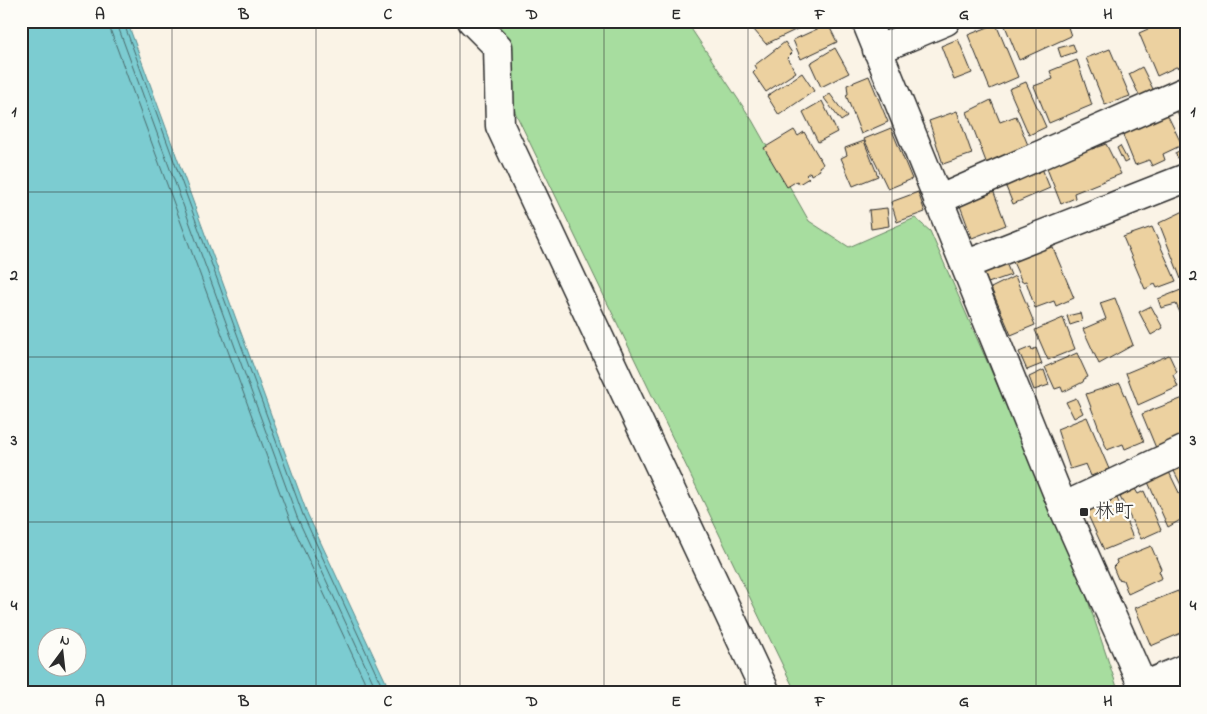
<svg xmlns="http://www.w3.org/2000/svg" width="1207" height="714" font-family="'Indie Flower','Klee One',sans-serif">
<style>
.green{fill:#a7dd9f;stroke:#698465}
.water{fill:#7bccd1;stroke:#5b8c8f;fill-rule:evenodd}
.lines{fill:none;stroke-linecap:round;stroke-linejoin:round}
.shore{stroke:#4b6b6d;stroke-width:1}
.building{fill:#ecd1a0;stroke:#2b2b2b}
.minor-casing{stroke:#2b2b2b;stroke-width:31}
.minor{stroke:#fdfcf7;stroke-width:28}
.grid{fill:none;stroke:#2b2b2b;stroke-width:1;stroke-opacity:0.55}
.poi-dot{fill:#2b2b2b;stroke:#fdfcf7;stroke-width:2}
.labels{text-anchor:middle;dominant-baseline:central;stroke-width:4.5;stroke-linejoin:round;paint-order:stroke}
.poi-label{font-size:20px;fill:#2b2b2b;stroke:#fdfcf7;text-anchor:start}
.neatline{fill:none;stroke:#2b2b2b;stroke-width:2}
.grid-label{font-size:16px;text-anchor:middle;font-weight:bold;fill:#2b2b2b}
</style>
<rect width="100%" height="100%" fill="#faf3e6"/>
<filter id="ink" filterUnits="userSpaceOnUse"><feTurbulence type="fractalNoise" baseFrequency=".02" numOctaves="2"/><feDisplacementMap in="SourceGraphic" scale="10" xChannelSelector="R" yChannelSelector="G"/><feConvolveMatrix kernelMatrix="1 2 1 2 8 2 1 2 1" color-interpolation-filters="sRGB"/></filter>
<g filter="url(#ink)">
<!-- green -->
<path class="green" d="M471,21H686L752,120L809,221L849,247L915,218L930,231L1076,565L1119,693H796Z"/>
<!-- water -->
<path class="water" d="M21,21H127L307,513L391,693H21ZM48,636H78V666H48Z"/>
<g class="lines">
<!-- shore -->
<path class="shore" d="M109,21L110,29L290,520L370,693
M116,21L297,517L378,693
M123,21L303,515L385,693"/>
</g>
<!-- building -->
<path class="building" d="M774,21H814L766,44L754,30Z
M1003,21H1066L1071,36L1019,60Z
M1166,21H1184L1186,25V65L1180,68L1176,67L1157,76L1139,33Z
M828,24L837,42L801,59L793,40Z
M996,24L1018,77L990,89L968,35Z
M958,39L972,73L954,80L941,46Z
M785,42L792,53L787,58L796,72L766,92L753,73L757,69L755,65Z
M1073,44L1076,52L1061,57L1058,48Z
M835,48L849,73L821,87L810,63Z
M1110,49L1130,96L1105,105L1086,58Z
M1077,60L1092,105L1049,123L1034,86L1053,79L1050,71Z
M1142,67L1155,93L1141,99L1129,74Z
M802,73L814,91L779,115L767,96Z
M869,76L888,122L861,134L846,95L848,94L847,85Z
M1026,82L1046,127L1029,135L1009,89Z
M830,94L847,117L841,121L824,98Z
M991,100L1000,122L1016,116L1030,150L988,167L967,112Z
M822,101L837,132L818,142L803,112Z
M1186,103V136L1176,108Z
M957,111L972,154L943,164L929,121Z
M1167,114L1182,145L1163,154L1165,160L1152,166L1149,160L1135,165L1122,133Z
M891,128L912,179L888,189L864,139Z
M794,130L798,136L804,132L823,164L819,167L820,170L811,175L810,172L806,175L809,178L799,184L797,181L787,187L764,148Z
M864,141L878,176L853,186L841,158L847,155L845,148Z
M1106,144L1121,174L1074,193L1075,198L1061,204L1046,166L1090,147L1092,149Z
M1120,146L1128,161L1124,163L1117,148Z
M1183,149L1186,154V162L1182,165L1175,153Z
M1041,166L1050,188L1013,204L1004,182Z
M993,190L1006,225L972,238L959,203Z
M918,192L925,212L897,222L891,202Z
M887,208L889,226L871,229L869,210Z
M1186,210V277L1181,279L1159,223Z
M1152,227L1176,281L1157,288L1155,284L1145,289L1123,237Z
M1051,243L1074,298L1056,306L1054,301L1035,308L1026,281L1022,282L1013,262Z
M1006,263L1011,275L988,283L983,270Z
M1015,276L1035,325L1011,335L991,288Z
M1186,288V325L1176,304L1161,308L1158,299Z
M1115,298L1133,345L1099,364L1083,329L1106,319L1100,303Z
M1151,306L1163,328L1151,335L1139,312Z
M1080,313L1082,321L1070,325L1067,316Z
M1063,318L1075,349L1048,360L1035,330Z
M1031,347L1032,350L1036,348L1042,364L1027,370L1019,352Z
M1077,353L1088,377L1084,379L1083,382L1063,392L1061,387L1055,389L1045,367Z
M1169,355L1177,372L1173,375L1178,387L1138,405L1126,373Z
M1044,370L1049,385L1034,390L1029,377Z
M1120,383L1144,441L1125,449L1123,444L1107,450L1086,394Z
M1186,397V436L1156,448L1142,414Z
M1076,398L1083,413L1074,418L1066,402Z
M1087,417L1109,469L1091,476L1086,464L1070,469L1057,429Z
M1186,466V495L1174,471Z
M1169,472L1186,507V512L1182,513L1184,518L1168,527L1148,482Z
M1135,489L1138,494L1144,491L1161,530L1141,539L1120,497Z
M1117,498L1133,538L1104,550L1086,511Z
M1151,546L1161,569L1159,571L1162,578L1128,594L1123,580L1118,579L1113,567L1117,563L1116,560Z
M1178,591L1186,611V631L1151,646L1135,608Z"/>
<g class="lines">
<defs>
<path id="minor" d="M472,21L498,47L500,126L766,693
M866,21L1063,507L1146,693
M877,50L946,21
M938,200L1186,91
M965,265L1186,178
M1063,507L1186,449
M1143,686L1186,668"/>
</defs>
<!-- minor casing -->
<use href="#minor" class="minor-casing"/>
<!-- minor -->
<use href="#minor" class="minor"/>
</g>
</g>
<!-- grid -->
<path class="grid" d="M172,21V693M316,21V693M460,21V693M604,21V693M748,21V693M892,21V693M1036,21V693M21,192H1186M21,357H1186M21,522H1186"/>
<!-- markers -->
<rect class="poi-dot" x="1079" y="507" width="10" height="10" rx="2.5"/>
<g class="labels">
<!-- poi labels -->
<g class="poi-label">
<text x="1094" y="512">林町</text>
</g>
</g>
<!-- margin -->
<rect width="1207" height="714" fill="none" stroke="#fdfcf7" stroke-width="55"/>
<!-- north arrow -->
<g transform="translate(62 652) rotate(15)"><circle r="24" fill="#fdfcf7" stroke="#a9a8a5"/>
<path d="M0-4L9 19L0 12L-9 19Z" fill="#2b2b2b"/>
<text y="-8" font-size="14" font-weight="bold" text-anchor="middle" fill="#2b2b2b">N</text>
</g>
<rect x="28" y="28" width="1152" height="658" class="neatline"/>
<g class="grid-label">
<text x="100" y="19">A</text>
<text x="244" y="19">B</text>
<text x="388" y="19">C</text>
<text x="532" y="19">D</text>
<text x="676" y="19">E</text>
<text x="820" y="19">F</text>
<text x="964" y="19">G</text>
<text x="1108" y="19">H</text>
<text x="14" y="116">1</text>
<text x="1193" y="116">1</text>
<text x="14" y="280">2</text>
<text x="1193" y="280">2</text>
<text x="14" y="445">3</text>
<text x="1193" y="445">3</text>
<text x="14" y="610">4</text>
<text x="1193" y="610">4</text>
<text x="100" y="706">A</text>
<text x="244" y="706">B</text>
<text x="388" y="706">C</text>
<text x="532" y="706">D</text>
<text x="676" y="706">E</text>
<text x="820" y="706">F</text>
<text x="964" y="706">G</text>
<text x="1108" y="706">H</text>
</g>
</svg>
